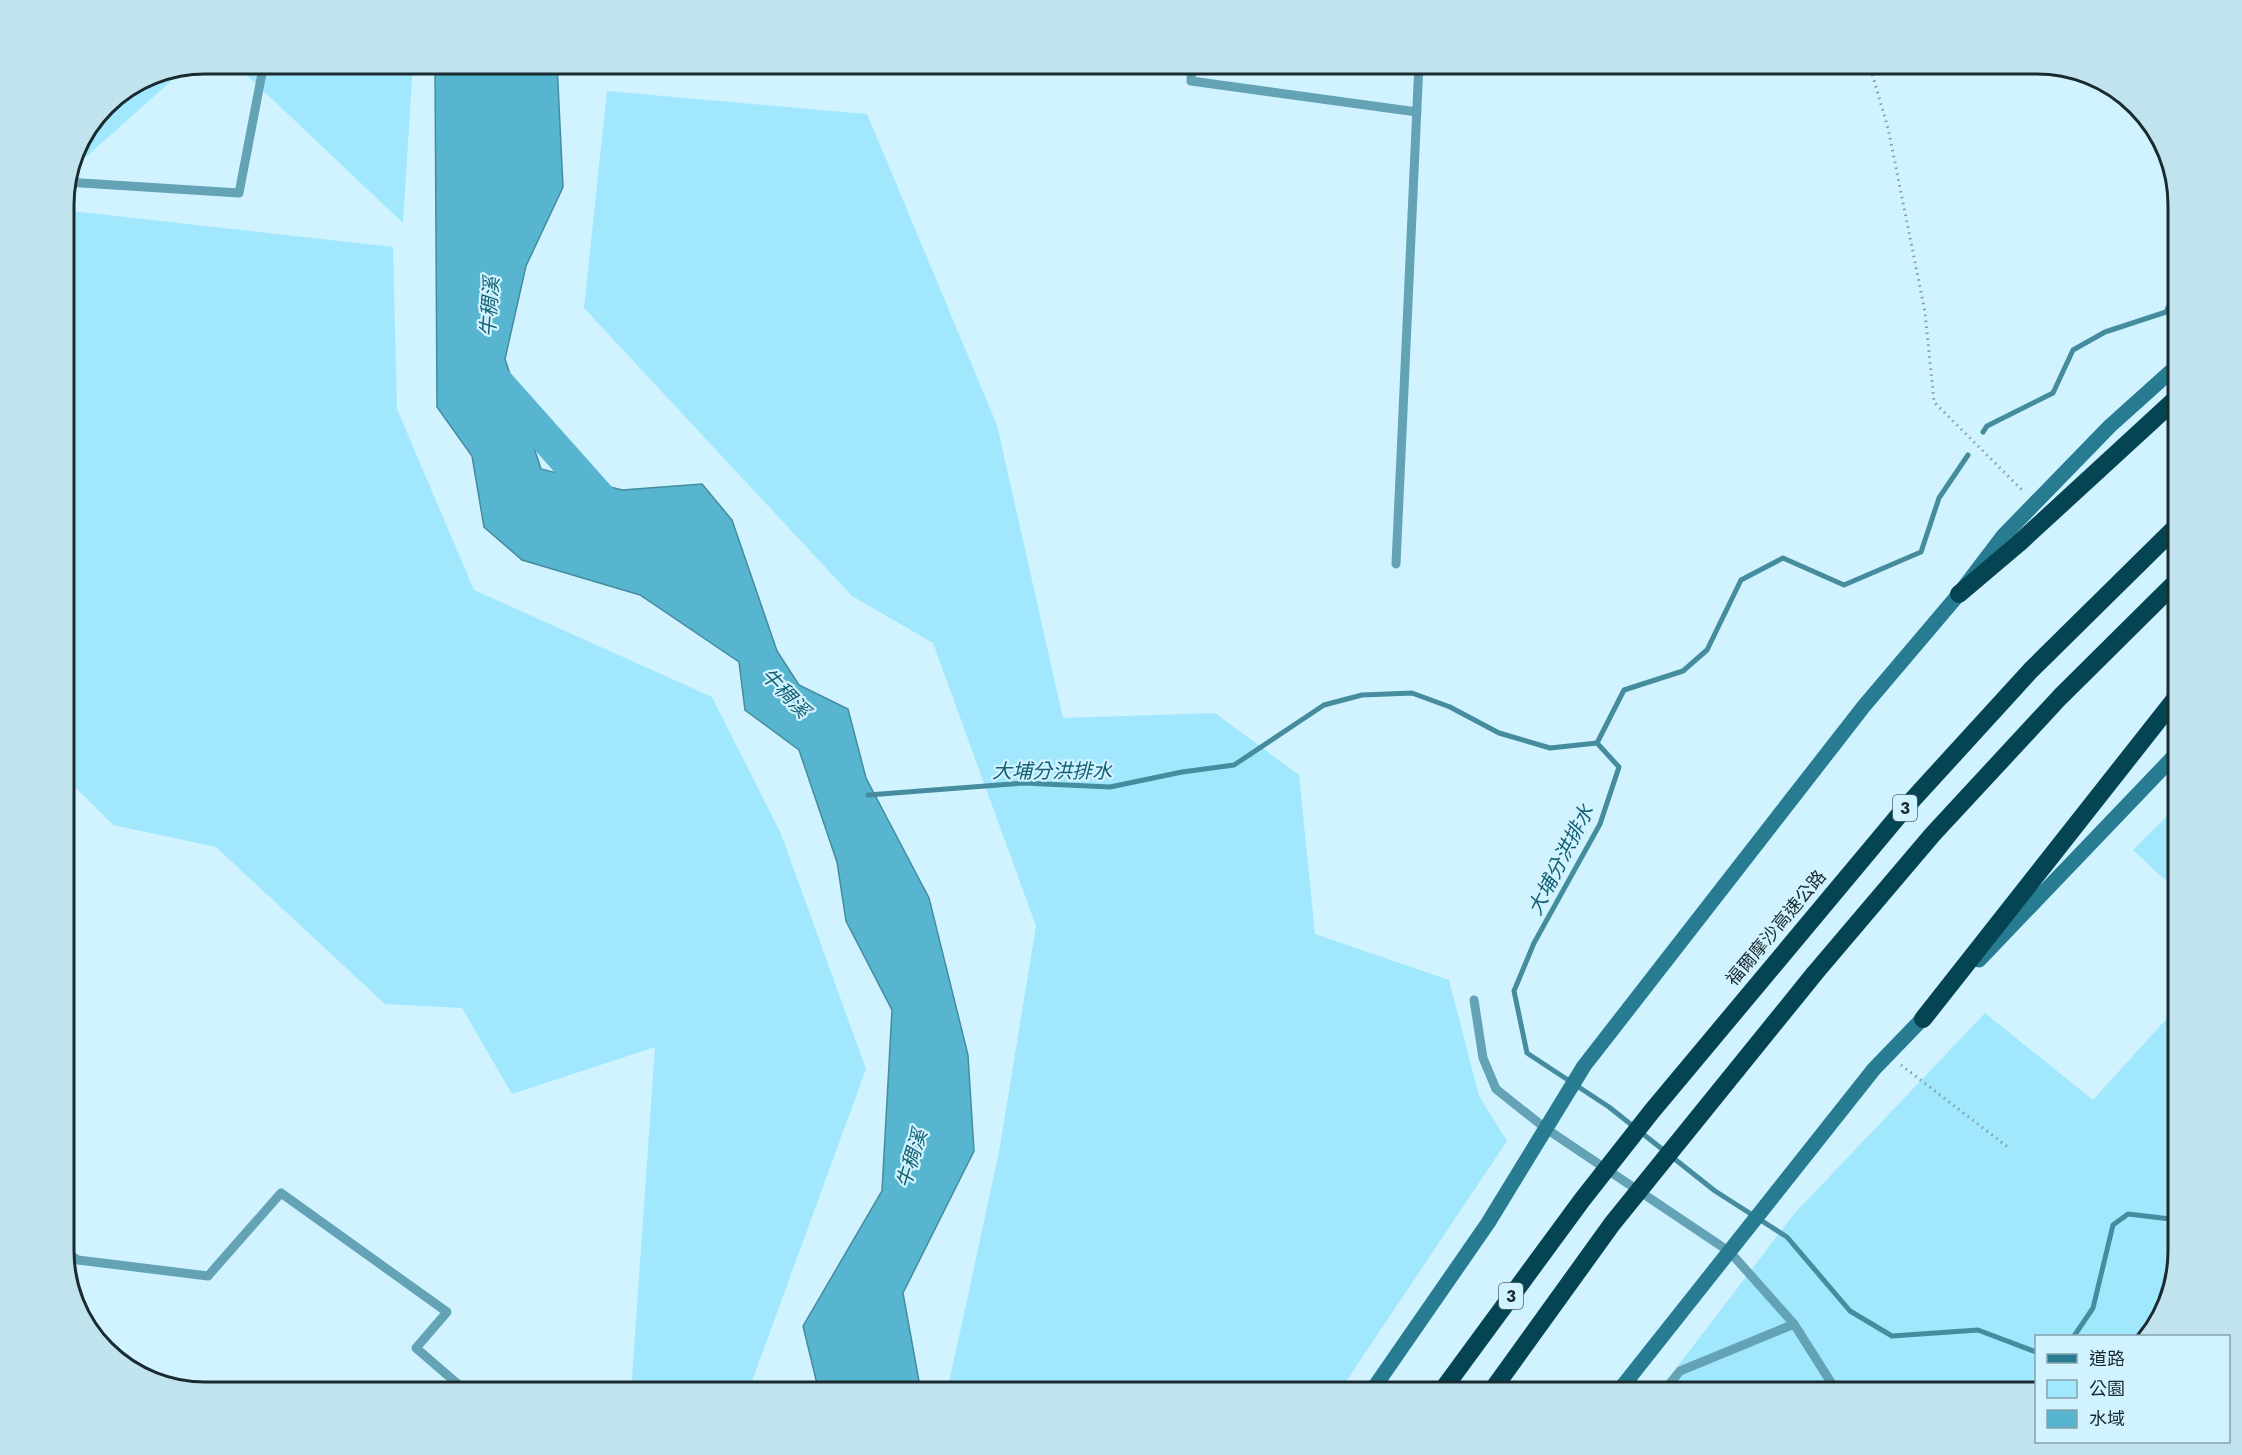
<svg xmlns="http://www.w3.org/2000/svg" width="2242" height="1455" font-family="Jost,'Noto Sans TC',sans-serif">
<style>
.green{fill:#a1e8fe}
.water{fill:#57b5cf;stroke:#458c9f;stroke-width:1.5}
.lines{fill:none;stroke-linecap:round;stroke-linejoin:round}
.stream{stroke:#458c9f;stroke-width:5}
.river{stroke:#57b5cf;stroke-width:33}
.path{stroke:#829da6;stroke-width:3;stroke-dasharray:1.5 4.5;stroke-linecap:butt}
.lane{stroke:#64a3b6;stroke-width:9}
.secondary{stroke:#287c92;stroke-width:15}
.highway{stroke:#054453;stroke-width:18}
.labels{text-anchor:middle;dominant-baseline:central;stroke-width:4.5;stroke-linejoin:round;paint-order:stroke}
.shield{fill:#d0f3ff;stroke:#51676e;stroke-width:1.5}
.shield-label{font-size:16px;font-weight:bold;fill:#1a2b30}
.street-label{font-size:18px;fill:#1a2b30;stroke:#d0f3ff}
.water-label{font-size:20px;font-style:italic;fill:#146073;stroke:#d0f3ff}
.rim{fill:none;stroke:#1a2b30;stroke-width:3}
</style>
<rect width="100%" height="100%" fill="#d0f3ff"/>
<!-- green -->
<path class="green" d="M234,63H413L403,223Z
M188,66L86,157L73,154L105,104L151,74Z
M607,91L867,114L997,425L1063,718L1215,713L1299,775L1315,934L1449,980L1479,1096L1507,1141L1339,1392H947L999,1152L1036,926L933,643L852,596L584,308Z
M72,211L393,247L397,409L474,590L712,697L781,834L866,1069L748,1392H631L655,1047L512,1094L462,1008L385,1004L216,847L113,825L63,775V214Z
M2179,804V893L2133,850Z
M2179,1005V1251L2155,1329L2147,1336H2036V1392H1658L1794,1214L1985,1013L2093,1100Z"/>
<!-- water -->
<path class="water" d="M435,63H557L563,187L526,266L505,359L541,469L622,490L702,484L732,520L777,651L799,685L848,709L866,778L929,898L968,1055L974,1151L903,1293L919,1381L911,1392H819L803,1326L882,1191L892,1010L846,921L837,862L799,750L745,710L739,662L640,595L522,560L484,527L472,456L437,407Z"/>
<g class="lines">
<!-- stream -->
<path class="stream" d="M1983,432L1987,426L2053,393L2073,350L2105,332L2166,312L2179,284
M1597,743L1624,690L1683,671L1707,650L1741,580L1783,558L1844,585L1921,552L1939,498L1968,455
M868,795L1023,783L1110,787L1182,772L1234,765L1324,705L1362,695L1412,693L1450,707L1499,733L1550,748L1597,743L1619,767L1600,824L1534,943L1514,991L1527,1053L1609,1107L1715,1191L1787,1237L1850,1311L1892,1336L1978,1330L2036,1352
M2074,1336L2093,1308L2113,1225L2128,1214L2179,1220"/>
<!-- river -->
<path class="river" d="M492,377L613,513"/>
<!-- path -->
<path class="path" d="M1869,63L1888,128L1925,312L1934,402L2023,491
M1901,1065L2009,1148
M1237,1392L1246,1380"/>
<!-- lane -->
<path class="lane" d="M1192,63L1191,81L1417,112
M66,182L239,193L264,63
M1396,564L1419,63
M1474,1000L1483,1058L1496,1089L1545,1128L1730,1252L1794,1324L1837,1392
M63,1250L78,1260L208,1276L281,1193L447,1312L416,1348L467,1392
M1663,1392L1680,1371L1794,1324"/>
<!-- secondary -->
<path class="secondary" d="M1979,960L2179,751
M1371,1392L1488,1223L1584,1066L1864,706L1959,594L2003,536L2110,426L2179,364
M1618,1392L1874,1069L1929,1012"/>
<!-- highway -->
<path class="highway" d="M1959,594L2018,544L2179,396
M1923,1019L2179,694
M1441,1392L1582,1200L1652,1111L1905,808L2031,670L2179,524
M1491,1392L1612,1224L1815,973L1933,834L2060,697L2179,579"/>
</g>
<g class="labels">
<!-- shield labels -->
<g class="shield">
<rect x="1893" y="795" width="24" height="26" rx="4.5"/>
<rect x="1499" y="1283" width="24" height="26" rx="4.5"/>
</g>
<g class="shield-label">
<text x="1905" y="808">3</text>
<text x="1511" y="1296">3</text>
</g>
<!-- street labels -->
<g class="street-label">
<text transform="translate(1776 928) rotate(-50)">福爾摩沙高速公路</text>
</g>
<!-- water labels -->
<g class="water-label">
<text transform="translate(490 307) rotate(-86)">牛稠溪</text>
<text transform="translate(785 693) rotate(46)">牛稠溪</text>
<text x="1052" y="771">大埔分洪排水</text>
<text transform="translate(1561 860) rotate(-63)">大埔分洪排水</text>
<text transform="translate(912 1159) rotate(-73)">牛稠溪</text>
</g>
</g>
<!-- crop -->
<path d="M0 0H2242V1455H0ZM205 74H2037A131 131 0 0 1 2168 205V1251A131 131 0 0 1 2037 1382H205A131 131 0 0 1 74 1251V205A131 131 0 0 1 205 74Z" fill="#c1e3ee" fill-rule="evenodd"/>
<path class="rim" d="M205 74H2037A131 131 0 0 1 2168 205V1251A131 131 0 0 1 2037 1382H205A131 131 0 0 1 74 1251V205A131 131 0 0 1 205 74Z"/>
<!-- legend -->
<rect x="2035" y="1335" width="195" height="108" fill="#d0f3ff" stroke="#87a3ac" stroke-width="1.5"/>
<rect x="2047" y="1354" width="30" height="9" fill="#287c92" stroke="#87a3ac" stroke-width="1.5"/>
<text x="2089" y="1365" font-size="18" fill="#1a2b30">道路</text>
<rect x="2047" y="1380" width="30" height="18" fill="#a1e8fe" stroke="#87a3ac" stroke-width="1.5"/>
<text x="2089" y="1395" font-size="18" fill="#1a2b30">公園</text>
<rect x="2047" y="1410" width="30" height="18" fill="#57b5cf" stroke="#87a3ac" stroke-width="1.5"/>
<text x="2089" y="1425" font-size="18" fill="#1a2b30">水域</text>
</svg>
